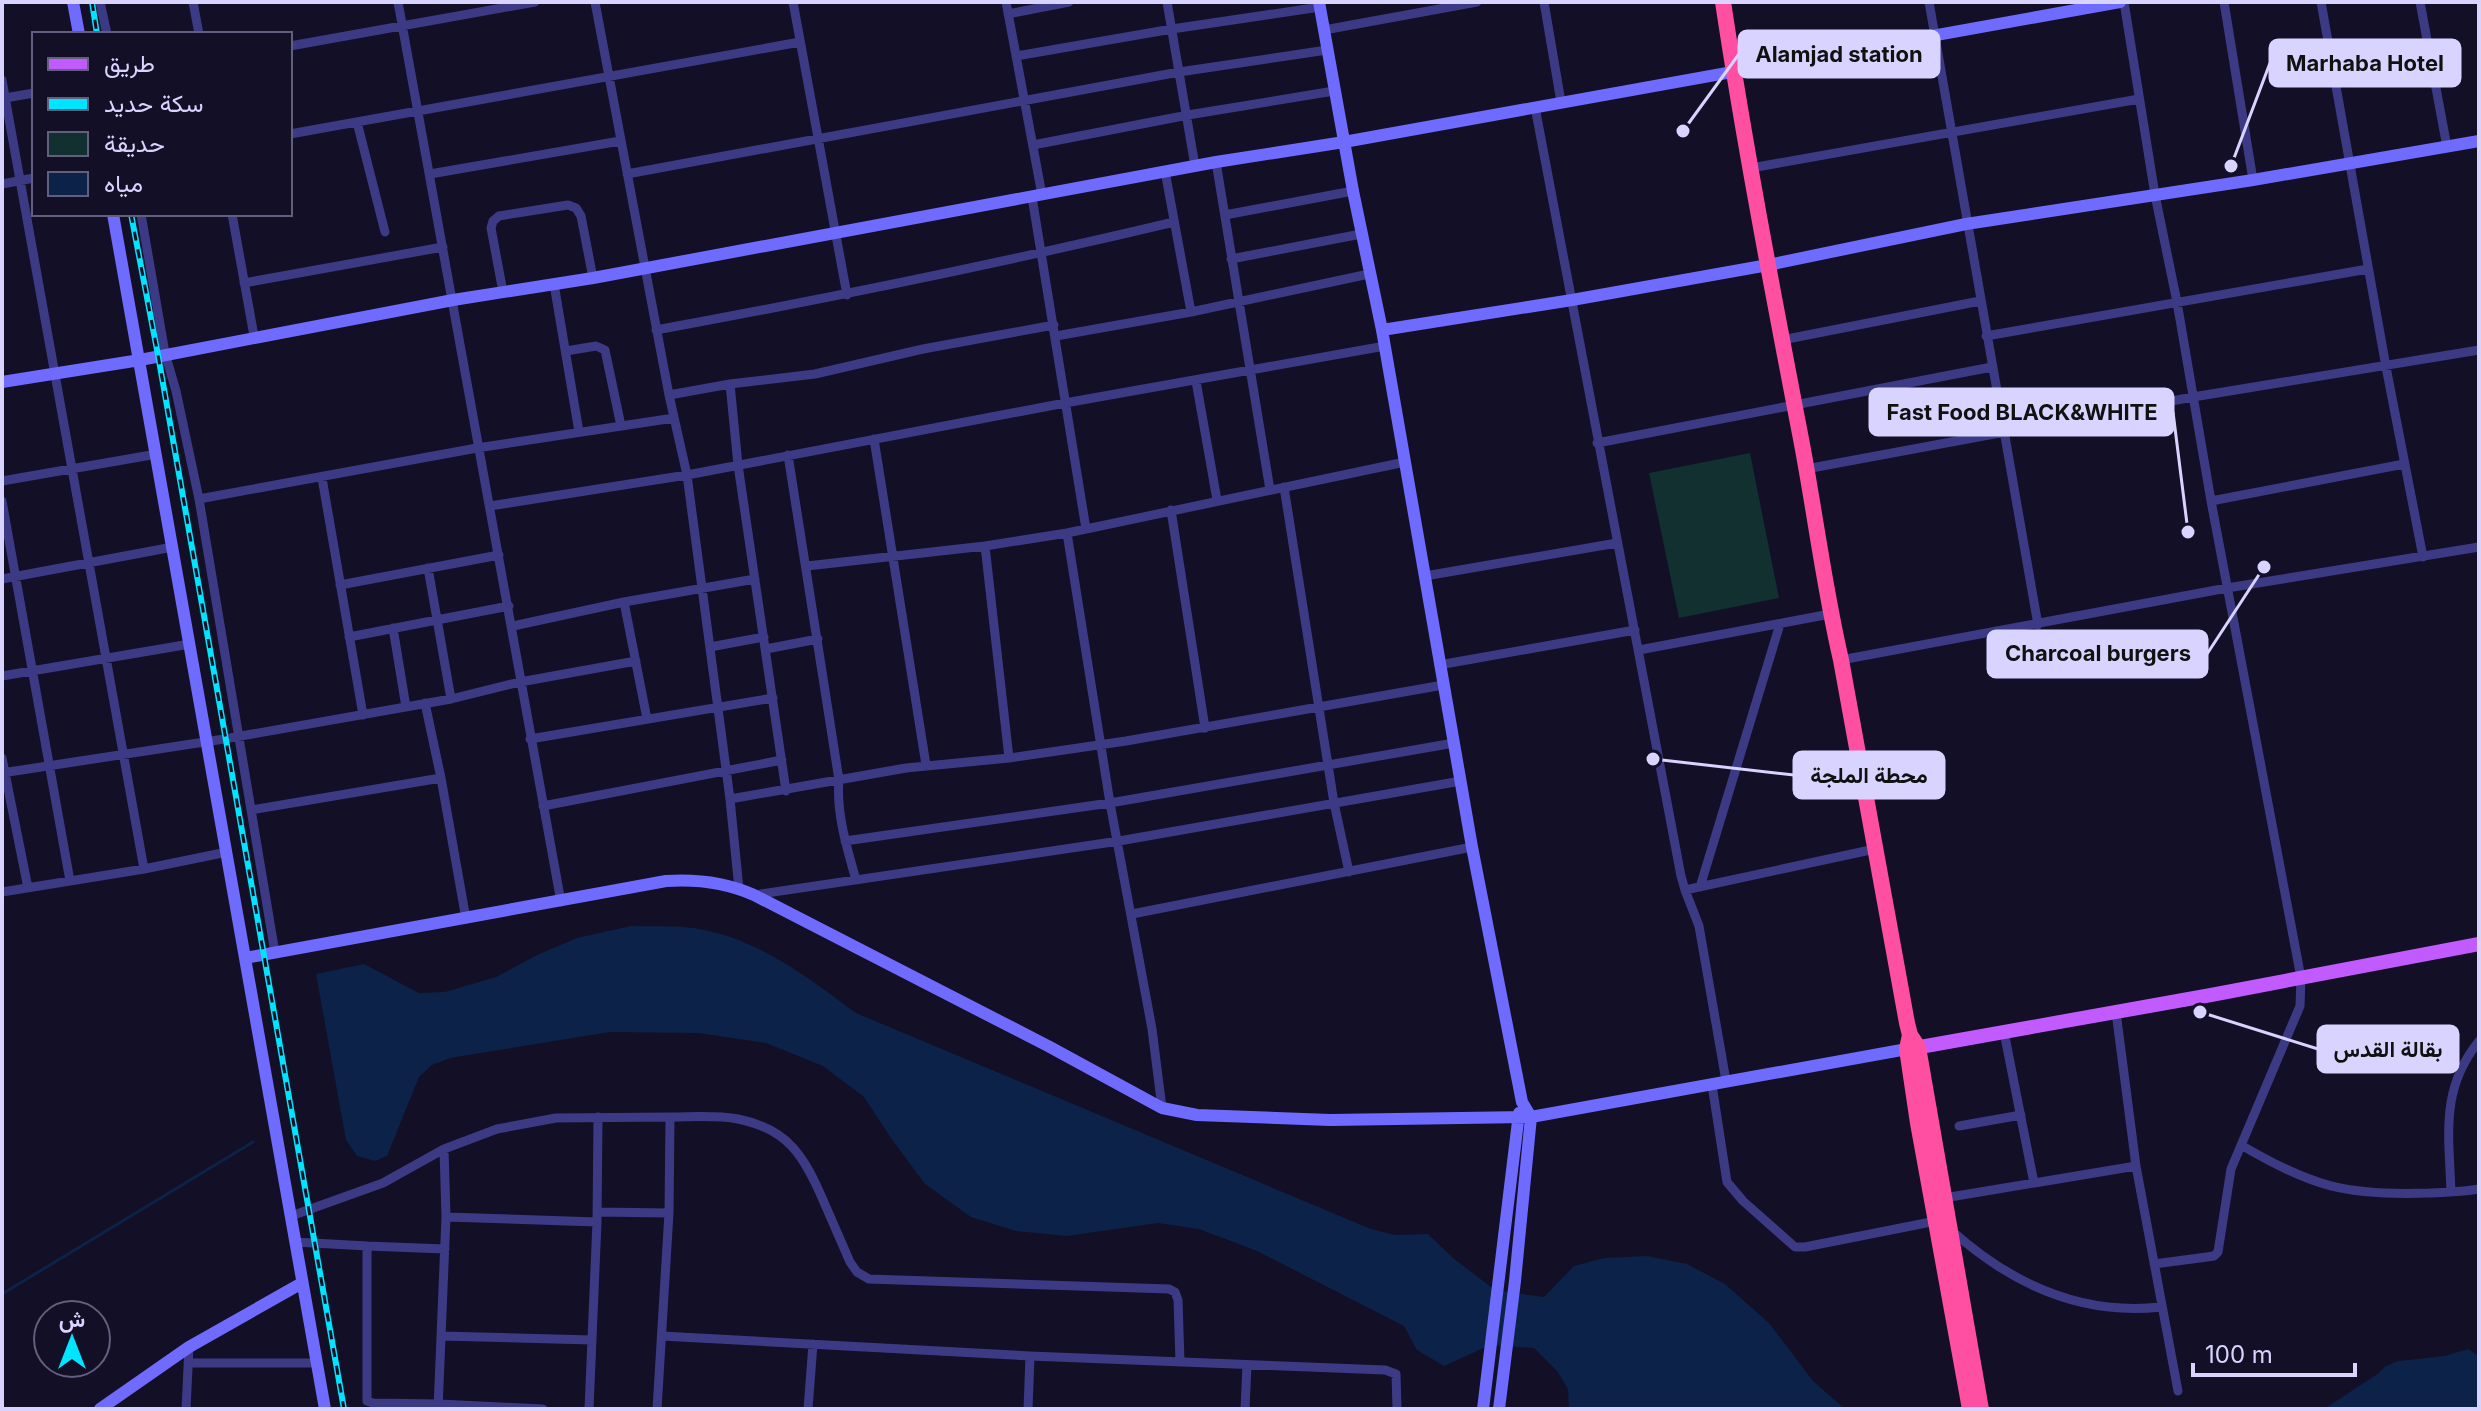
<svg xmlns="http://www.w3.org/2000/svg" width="2481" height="1411" font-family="Inter,Vazirmatn,sans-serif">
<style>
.green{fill:#12302f}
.water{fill:#0c2248}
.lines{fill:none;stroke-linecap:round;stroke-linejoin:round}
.stream{stroke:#0c2248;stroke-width:3}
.street{stroke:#3d3a85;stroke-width:9}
.secondary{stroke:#6f6bff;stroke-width:12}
.primary{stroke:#c25bff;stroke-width:14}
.highway{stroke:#ff4fa3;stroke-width:16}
.rail-casing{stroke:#00e5ff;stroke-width:6}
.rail{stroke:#130f26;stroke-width:3;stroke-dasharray:9;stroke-linecap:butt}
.leader{fill:none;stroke:#d9d4ff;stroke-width:3}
.callout-dot{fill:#d9d4ff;stroke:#130f26;stroke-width:3}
.callout{fill:#d9d4ff;stroke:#d9d4ff;stroke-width:3}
.callout-label{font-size:22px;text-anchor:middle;font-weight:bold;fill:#111}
</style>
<rect width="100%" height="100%" fill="#130f26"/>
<!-- green -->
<path class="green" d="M1750,453L1779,598L1679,618L1649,473Z"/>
<!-- water -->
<path class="water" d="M631,926C653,927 678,925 699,929C759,939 808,978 856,1013L1371,1229L1395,1235L1428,1234L1453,1258L1495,1290L1544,1297L1574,1266L1604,1258L1647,1256L1687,1264L1725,1284L1769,1323L1813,1381L1845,1409H1569L1568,1389L1557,1371L1534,1348L1490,1345L1444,1366L1417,1350L1404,1326L1257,1251L1199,1229L1158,1223L1067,1236L1016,1231L971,1217L925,1184L891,1138L864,1097L823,1066L766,1043L698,1033L610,1032L450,1058L432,1065L419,1077L387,1156L375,1161L357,1156L346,1140L316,974L364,964L419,993L445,992L496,977L537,955L577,938Z
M2468,1349L2479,1356V1409H2324L2376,1375L2386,1366L2398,1361L2445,1356Z"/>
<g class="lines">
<!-- stream -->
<path class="stream" d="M2,1294L253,1142"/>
<!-- street -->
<path class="street" d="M100,2L107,34
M193,2L199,34
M398,2L561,902
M595,2L669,395L687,475L730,799L739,889
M793,2L847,295
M1006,2L1042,195
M1167,2L1195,166
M1544,2L1561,102
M1929,2L2038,625
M2124,2L2155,195L2177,302L2211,501L2301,978L2300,1006L2231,1169L2218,1252L2214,1256L2207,1257L2154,1264
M2224,2L2253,180
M2321,2L2386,367L2423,557
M2420,2L2447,147
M1008,14L1069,2
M1324,30L1477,2
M290,46L535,2
M1016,56L1172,29L1320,7
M2,80L144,869
M5,98L34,93
M1535,107L1681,876L1685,890L1699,926L1726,1081
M357,122L385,232
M290,134L800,42
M1033,145L1188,115L1334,91
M1216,162L1270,490
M1751,168L2139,99
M1165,171L1191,312
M430,174L620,141
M627,174L1179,72L1327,50
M2,184L34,178
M1032,197L1086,529
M141,214L165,353L176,391L199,499L275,953
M232,214L254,336
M1225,215L1353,191
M1231,259L1361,234
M244,283L443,247
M554,284L579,432
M503,292L491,228L493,221L499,216L568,205L576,208L581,216L593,278
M656,330C830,298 1002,263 1174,222
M1056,336L1191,312L1369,274
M1986,336L2368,269
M1782,340L1980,301
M566,351L596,346L605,350L621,426
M1196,381L1217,500
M730,384L738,465L786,791
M669,395L730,384L815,374L923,349L1054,325
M874,439L926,765
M1597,443L1992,367
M788,455L839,780C836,813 847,848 856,880
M1806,469L2193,397L2479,350
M322,478L363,715
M2,481L157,454
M1284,487L1334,803L1349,872
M199,499L477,448L674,418
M2,501L70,881
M2211,501L2404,464
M490,506L687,475L1065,403L1385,346
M1171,510L1205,728
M1067,533L1110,803L1152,1029L1162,1108
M985,546L1009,758
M807,566L985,546L1067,533L1405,462
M428,568L451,699
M1425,576L1617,543
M2,579L173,547
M340,585L499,555
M624,602L647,719
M513,626L624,602L755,579
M393,628L406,707
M349,637L509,606
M710,647L764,637
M766,649L818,639
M1639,650L1830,614
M1841,660L2227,588L2479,547
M1439,665L1635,630
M2,676L190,644
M425,703L441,778L466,919
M530,739L773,698
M2,758L28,888
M2,773L224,739L451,699L520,682L636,661
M730,799L906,768L1009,758L1126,741L1443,685
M543,806L782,760
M251,810L441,778
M845,841L1110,803L1454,743
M1700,887L1780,624
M1685,890L1875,849
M2,892L144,869L227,852
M754,895L1119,841L1461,781
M1132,914L1472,847
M2116,1012L2136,1166L2178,1391
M2004,1032L2034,1183
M1712,1085L1727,1182L1743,1201L1795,1247H1805L1936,1221
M670,1117C693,1117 716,1115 738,1119C788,1129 804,1156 823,1200C832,1221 841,1241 850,1262L857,1272L869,1279L1169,1289L1175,1292L1178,1300L1180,1362
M1959,1126L2021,1115
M2241,1145C2312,1187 2347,1196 2429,1193C2446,1192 2463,1192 2479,1189
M2451,1192C2449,1135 2440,1089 2479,1041
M1944,1198L2136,1166
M597,1212L669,1213
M291,1216L383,1183L444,1149L497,1129L556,1118L670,1117L669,1213L657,1409
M446,1217L597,1222
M1951,1230C2010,1283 2080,1316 2161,1307
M295,1242L367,1246
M445,1249L367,1246V1401L373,1403L439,1404L543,1409
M442,1336L592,1340
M662,1336L1030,1356L1385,1370L1396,1374L1397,1409
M188,1363H317
M186,1409L189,1347
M438,1409L446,1217L444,1149
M589,1409L597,1222L598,1117
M808,1409L813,1344
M1028,1409L1030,1356
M1245,1409L1247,1365"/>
<!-- secondary -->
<path class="secondary" d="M73,2L79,34
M1319,2L1353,191L1382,330L1472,847L1522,1102L1531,1117L1515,1281L1499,1409
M113,214L325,1409
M1382,330L1572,300L1768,265L1966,224L2253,180L2479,141
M2,382L140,360L453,300L593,278L1216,162L1344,142L2120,2
M245,958L666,881C697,879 725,882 754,895L1048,1046L1162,1108L1197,1115L1330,1120L1531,1117L1907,1049
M100,1409L189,1347L302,1283
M1483,1409L1519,1113"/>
<!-- primary -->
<path class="primary" d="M1909,1049L2211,995L2479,944"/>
<!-- highway -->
<path class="highway" d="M1723,2C1745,148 1773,293 1801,439C1815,512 1824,587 1841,660L1907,1023L1910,1035L1918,1047L1981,1409
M1910,1035L1907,1049L1918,1123L1970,1409"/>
<defs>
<path id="rail" d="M92,2L97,34
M131,214L158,355L344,1409"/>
</defs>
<!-- rail casing -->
<use href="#rail" class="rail-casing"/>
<!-- rail -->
<use href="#rail" class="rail"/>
</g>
<!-- callouts -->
<path class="leader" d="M1683 131L1739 54M2231 166L2270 63M2188 532L2173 412M2264 567L2207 654M1653 759L1794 775M2200 1012L2318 1049"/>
<g class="callout-dot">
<circle cx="1683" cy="131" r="8"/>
<circle cx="2231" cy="166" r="8"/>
<circle cx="2188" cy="532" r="8"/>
<circle cx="2264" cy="567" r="8"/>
<circle cx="1653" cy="759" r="8"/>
<circle cx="2200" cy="1012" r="8"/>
</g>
<g class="callout">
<rect x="1739" y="31" width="200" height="46" rx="8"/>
<rect x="2270" y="40" width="190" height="46" rx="8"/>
<rect x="1870" y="389" width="303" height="46" rx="8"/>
<rect x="1988" y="631" width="219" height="46" rx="8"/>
<rect x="1794" y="752" width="150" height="46" rx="8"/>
<rect x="2318" y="1026" width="140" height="46" rx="8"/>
</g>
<g class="callout-label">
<text x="1839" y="62">Alamjad station</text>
<text x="2365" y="71">Marhaba Hotel</text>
<text x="2022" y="420">Fast Food BLACK&amp;WHITE</text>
<text x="2098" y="661">Charcoal burgers</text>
<text x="1869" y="783">محطة الملجة</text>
<text x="2388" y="1057">بقالة القدس</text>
</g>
<!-- border -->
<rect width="2481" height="1411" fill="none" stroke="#d9d4ff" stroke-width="8"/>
<!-- legend -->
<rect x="32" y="32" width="260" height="184" fill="#130f26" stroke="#625e7d" stroke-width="2"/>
<rect x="48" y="58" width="40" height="12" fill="#c25bff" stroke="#625e7d" stroke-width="2"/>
<text x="104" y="72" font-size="24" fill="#d9d4ff">طريق</text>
<rect x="48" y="98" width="40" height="12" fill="#00e5ff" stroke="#625e7d" stroke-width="2"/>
<text x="104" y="112" font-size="24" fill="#d9d4ff">سكة حديد</text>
<rect x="48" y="132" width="40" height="24" fill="#12302f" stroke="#625e7d" stroke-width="2"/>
<text x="104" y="152" font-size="24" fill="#d9d4ff">حديقة</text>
<rect x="48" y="172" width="40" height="24" fill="#0c2248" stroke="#625e7d" stroke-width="2"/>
<text x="104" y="192" font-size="24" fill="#d9d4ff">مياه</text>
<!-- north arrow -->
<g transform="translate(72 1339)"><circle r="38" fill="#130f26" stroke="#625e7d" stroke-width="2"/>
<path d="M0-6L14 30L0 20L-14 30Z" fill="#00e5ff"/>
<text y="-12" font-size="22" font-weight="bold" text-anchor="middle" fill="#d9d4ff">ش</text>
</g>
<!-- scale -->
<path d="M2193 1363v12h162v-12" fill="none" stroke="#d9d4ff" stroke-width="4"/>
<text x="2205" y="1363" font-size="24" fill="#d9d4ff" stroke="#130f26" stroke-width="6" paint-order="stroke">100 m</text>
</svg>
